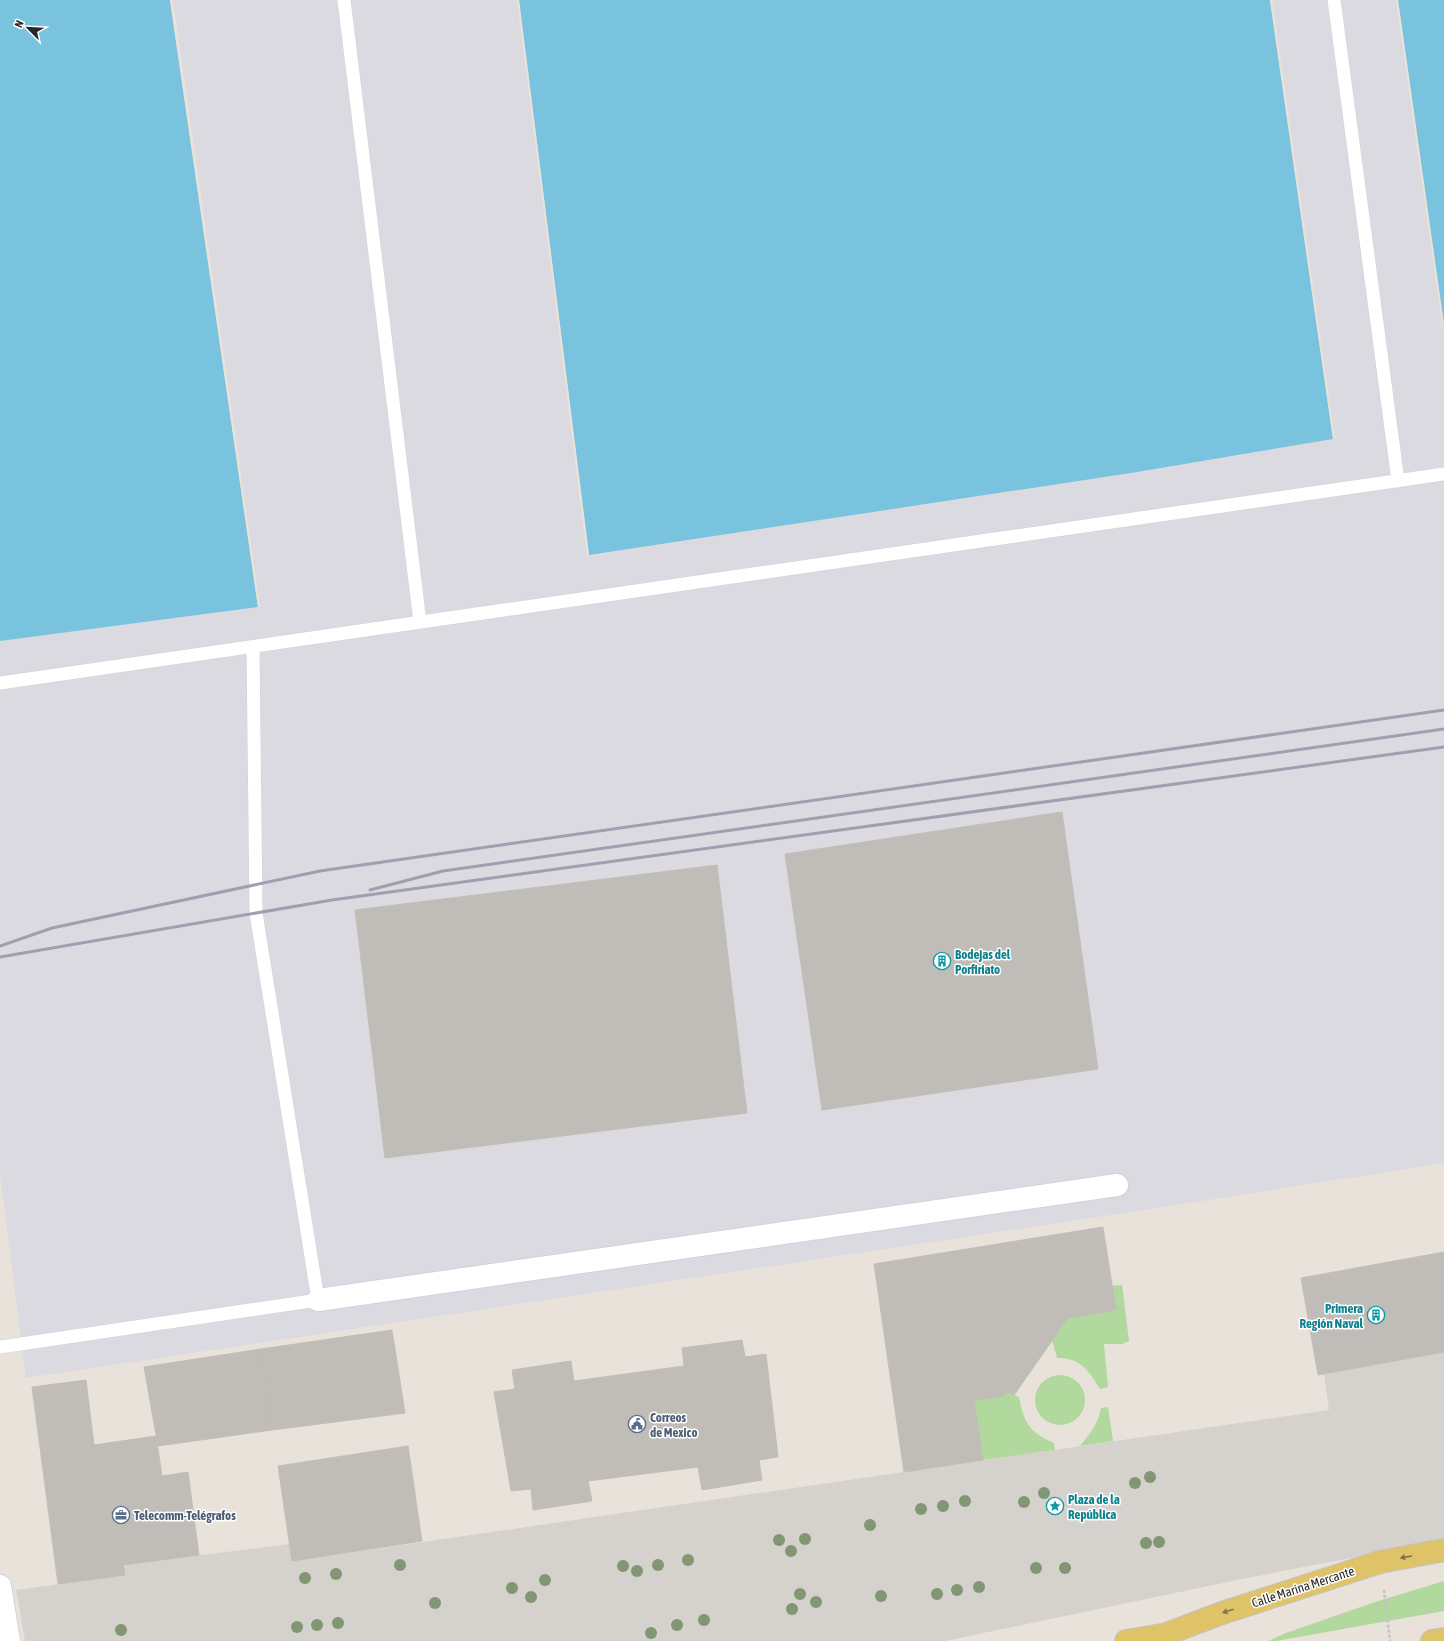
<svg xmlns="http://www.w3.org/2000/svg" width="1444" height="1641" font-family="'Asap Condensed',sans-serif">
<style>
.industrial{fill:#dcdae1}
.green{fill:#b1d89d}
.plaza{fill:#d5d1cc}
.water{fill:#79c3de}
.pier{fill:#e8e2da}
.building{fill:#c0bcb7;stroke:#c3beb4}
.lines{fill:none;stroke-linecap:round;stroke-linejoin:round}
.lane-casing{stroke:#d0d2de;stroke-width:14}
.street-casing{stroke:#d0d2de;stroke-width:24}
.primary-casing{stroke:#c3c3c3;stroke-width:24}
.path{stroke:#c3c3c3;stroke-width:2.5;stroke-dasharray:3 2;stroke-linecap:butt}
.lane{stroke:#fff;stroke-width:13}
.street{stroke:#fff;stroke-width:22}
.primary{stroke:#dec369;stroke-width:22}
.rail{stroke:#9ea0af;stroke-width:3}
.tree{fill:#819774}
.oneway{fill:#827548}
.labels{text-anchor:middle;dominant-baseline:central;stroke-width:3;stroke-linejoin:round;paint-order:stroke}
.culture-label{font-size:13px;font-weight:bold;fill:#0d838f;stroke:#fff;text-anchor:start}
.service-label{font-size:13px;font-weight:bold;fill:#4e5e75;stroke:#fff;text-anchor:start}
.street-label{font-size:13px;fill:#272727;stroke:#fff}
</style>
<rect width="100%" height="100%" fill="#e8e2da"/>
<!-- industrial -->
<path class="industrial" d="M170,0H519L590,555L1131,473L1332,439L1270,0H1398L1444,325V1163L1144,1210L26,1378L0,1175V641L258,606Z"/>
<!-- green -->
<path class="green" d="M1122,1285L1129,1341L1122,1344H1104L1108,1387L1100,1389C1090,1372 1080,1357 1057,1358L1052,1340L1068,1318L1116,1310L1112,1286Z
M1035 1400a25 25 0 1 1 50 0a25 25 0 1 1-50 0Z
M1007,1392L1019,1397C1024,1423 1029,1432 1054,1443L1055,1450L983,1460L974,1400L1004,1396Z
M1108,1407L1113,1441L1080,1446C1090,1434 1098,1424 1101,1408Z
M1444,1581V1611L1276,1641H1268L1286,1633L1375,1602Z"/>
<!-- plaza -->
<path class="plaza" d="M1444,1352V1540L1242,1579L945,1641H25L16,1590L125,1575L123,1565L290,1544L293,1561L1329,1410L1324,1374Z"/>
<!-- water -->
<path class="water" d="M0,0H170L258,607L0,641Z
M519,0H1270L1333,439L1131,473L589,555Z
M1398,0H1444V324Z"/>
<!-- pier -->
<path class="pier" d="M170,0H173L260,606L258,607Z
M517,0H519L589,555L587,556Z
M1270,0H1272L1335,439H1333Z
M1396,0H1398L1444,326L1442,325Z"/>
<!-- building -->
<path class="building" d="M1062,812L1098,1069L822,1110L785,854Z
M717,865L747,1113L385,1158L355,910Z
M1103,1227L1116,1310L1068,1318L1014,1395L1007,1392L1004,1396L974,1400L983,1460L904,1472L874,1264Z
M1444,1252V1352L1318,1375L1301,1278Z
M392,1330L405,1413L272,1430L261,1349Z
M742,1340L745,1357L766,1354L778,1457L759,1460L762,1480L702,1490L698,1467L588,1481L592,1501L533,1510L531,1489L511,1491L494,1392L515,1389L512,1370L571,1361L574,1381L684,1366L682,1348Z
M261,1349L272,1430L158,1446L144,1367Z
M86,1380L94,1445L156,1436L162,1476L188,1472L199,1555L123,1565L125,1575L58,1584L32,1387Z
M408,1446L422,1541L292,1561L278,1466Z"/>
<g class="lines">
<defs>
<path id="lane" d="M344,0L420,622
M1334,0L1398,481
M0,683L1444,474
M0,1347L318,1300L256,913L253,647"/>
<path id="street" d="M318,1300L1117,1185
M0,1586L9,1641"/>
<path id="primary" d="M1126,1641L1162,1635
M1148,1641L1222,1613L1380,1562L1444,1550
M1432,1641L1444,1639"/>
</defs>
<!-- lane casing -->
<use href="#lane" class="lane-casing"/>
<!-- street casing -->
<use href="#street" class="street-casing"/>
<!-- primary casing -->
<use href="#primary" class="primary-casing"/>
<!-- path -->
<path class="path" d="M1384,1590L1390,1641"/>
<!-- lane -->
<use href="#lane" class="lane"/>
<!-- street -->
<use href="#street" class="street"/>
<!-- primary -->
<use href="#primary" class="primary"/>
<!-- rail -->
<path class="rail" d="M370,890L443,871L1444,729
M0,946L52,928L320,871L1444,710
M0,957L332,900L1444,747"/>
</g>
<!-- trees -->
<g class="tree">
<circle cx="1150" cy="1477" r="6"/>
<circle cx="1135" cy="1483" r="6"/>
<circle cx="1044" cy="1493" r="6"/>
<circle cx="965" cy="1501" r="6"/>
<circle cx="1024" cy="1502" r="6"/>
<circle cx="943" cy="1506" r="6"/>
<circle cx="921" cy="1509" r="6"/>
<circle cx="870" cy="1525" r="6"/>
<circle cx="805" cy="1539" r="6"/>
<circle cx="779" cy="1540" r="6"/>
<circle cx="1159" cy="1542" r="6"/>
<circle cx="1146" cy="1543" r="6"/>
<circle cx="791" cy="1551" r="6"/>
<circle cx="688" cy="1560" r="6"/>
<circle cx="400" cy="1565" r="6"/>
<circle cx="658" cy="1565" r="6"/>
<circle cx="623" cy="1566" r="6"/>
<circle cx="1036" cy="1568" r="6"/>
<circle cx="1065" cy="1568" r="6"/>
<circle cx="637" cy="1571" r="6"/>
<circle cx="336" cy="1574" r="6"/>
<circle cx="305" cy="1578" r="6"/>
<circle cx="545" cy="1580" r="6"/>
<circle cx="979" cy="1587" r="6"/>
<circle cx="512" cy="1588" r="6"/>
<circle cx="957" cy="1590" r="6"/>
<circle cx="800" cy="1594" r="6"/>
<circle cx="937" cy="1594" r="6"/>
<circle cx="881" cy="1596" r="6"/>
<circle cx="531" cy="1597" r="6"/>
<circle cx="816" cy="1602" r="6"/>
<circle cx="435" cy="1603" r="6"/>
<circle cx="792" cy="1609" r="6"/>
<circle cx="704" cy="1620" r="6"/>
<circle cx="338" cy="1623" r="6"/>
<circle cx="317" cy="1625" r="6"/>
<circle cx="677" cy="1625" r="6"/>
<circle cx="297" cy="1627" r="6"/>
<circle cx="121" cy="1630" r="6"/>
<circle cx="651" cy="1633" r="6"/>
</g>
<!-- one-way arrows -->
<defs><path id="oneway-solid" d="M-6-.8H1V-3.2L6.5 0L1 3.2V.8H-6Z"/></defs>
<g class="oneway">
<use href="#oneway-solid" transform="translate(1406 1557) rotate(169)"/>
<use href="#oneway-solid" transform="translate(1228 1611) rotate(162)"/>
</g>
<!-- icons -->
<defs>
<symbol id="building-ring" viewBox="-11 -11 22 22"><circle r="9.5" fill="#fff" stroke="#0f9aa8" stroke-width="1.5"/><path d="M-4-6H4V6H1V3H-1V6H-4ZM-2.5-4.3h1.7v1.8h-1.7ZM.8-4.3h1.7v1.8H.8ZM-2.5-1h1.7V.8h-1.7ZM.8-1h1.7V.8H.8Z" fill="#0f9aa8"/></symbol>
<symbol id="civic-ring" viewBox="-11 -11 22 22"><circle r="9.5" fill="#fff" stroke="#5c6f8a" stroke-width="1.5"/><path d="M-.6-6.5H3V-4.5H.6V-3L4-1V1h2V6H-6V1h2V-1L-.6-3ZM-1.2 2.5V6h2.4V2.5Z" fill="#5c6f8a"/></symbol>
<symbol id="sight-ring" viewBox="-11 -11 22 22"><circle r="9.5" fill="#fff" stroke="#0f9aa8" stroke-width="1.5"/><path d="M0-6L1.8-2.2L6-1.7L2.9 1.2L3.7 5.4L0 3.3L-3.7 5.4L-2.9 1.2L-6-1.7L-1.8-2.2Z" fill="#0f9aa8"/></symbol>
<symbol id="office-ring" viewBox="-11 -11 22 22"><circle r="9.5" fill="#fff" stroke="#5c6f8a" stroke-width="1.5"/><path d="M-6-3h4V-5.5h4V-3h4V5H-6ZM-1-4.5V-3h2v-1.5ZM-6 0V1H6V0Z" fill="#5c6f8a"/></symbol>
</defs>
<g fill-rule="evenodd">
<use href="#building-ring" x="932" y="951" width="20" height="20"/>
<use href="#building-ring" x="1366" y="1305" width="20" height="20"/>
<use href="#civic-ring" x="627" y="1414" width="20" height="20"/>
<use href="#sight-ring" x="1045" y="1496" width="20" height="20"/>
<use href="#office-ring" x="111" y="1505" width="20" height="20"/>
</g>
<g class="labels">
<!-- culture labels -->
<g class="culture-label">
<text x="955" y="954">Bodejas del<tspan x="955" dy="15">Porfiriato</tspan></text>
<text x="1363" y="1308" text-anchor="end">Primera<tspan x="1363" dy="15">Región Naval</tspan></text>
<text x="1068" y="1499">Plaza de la<tspan x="1068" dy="15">República</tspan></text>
</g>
<!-- service labels -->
<g class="service-label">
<text x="650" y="1417">Correos<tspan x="650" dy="15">de Mexico</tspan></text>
<text x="134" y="1515">Telecomm-Telégrafos</text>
</g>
<!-- street labels -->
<g class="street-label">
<text transform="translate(1303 1587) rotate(-18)">Calle Marina Mercante</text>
</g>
</g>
<!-- north arrow -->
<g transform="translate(28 28) rotate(294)" stroke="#ffffff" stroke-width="3" paint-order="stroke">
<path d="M0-3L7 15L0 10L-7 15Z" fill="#272727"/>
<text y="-6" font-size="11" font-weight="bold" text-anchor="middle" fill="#272727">N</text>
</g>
</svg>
